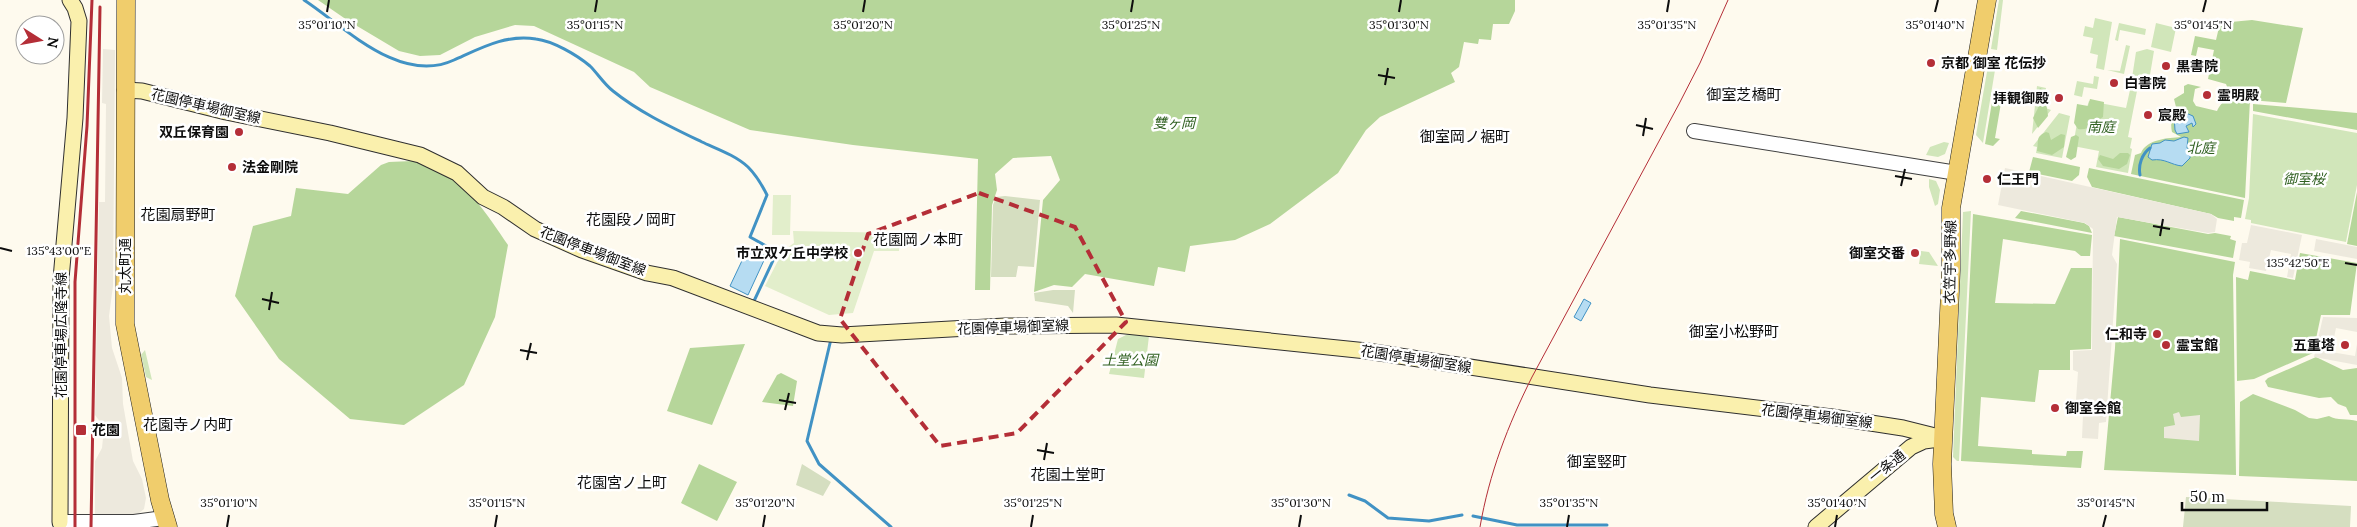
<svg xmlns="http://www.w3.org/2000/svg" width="2357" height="527" font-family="Lora,'Noto Sans JP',serif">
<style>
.green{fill:#d1e6ba}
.forest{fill:#b6d69a}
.cemetery{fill:#d5dec0}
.pitch{fill:#e2eecb}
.plaza{fill:#ede9dd}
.water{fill:#b6dcf2;stroke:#4192c4}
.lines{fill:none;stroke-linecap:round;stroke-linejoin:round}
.stream{stroke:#4192c4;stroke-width:3}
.tertiary-casing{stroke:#404040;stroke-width:16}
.secondary-casing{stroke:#2f2f2f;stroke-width:17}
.primary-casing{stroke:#1e1e1e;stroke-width:19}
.tertiary{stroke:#fff;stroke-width:14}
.secondary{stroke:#faf0ad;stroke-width:15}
.primary{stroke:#f0cd6c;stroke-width:18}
.tram{stroke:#b42e37;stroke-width:1}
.rail{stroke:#b42e37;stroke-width:3}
.marked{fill:none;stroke:#b42e37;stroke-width:4;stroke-dasharray:10 6;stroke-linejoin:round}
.ticks{fill:none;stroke:#0d0d0d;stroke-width:2}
.poi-dot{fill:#b42e37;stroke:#fff;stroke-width:2}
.labels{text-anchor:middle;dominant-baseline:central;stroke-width:5;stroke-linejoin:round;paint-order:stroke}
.poi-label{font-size:14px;font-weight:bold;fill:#0d0d0d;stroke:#fff;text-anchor:start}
.street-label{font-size:14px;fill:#0d0d0d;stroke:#fff}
.park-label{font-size:14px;font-style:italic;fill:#306021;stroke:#fff}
.neighbourhood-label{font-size:15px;fill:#0d0d0d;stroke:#fff}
.ticks-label{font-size:12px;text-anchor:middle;fill:#0d0d0d;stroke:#fff;stroke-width:5;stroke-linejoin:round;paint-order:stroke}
</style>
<rect width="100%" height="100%" fill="#fefaee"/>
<!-- green -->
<path class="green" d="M1999,0H2003L1997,50L1991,49Z
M2095,18L2112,22L2104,70L2096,68L2098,55L2090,53L2093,38L2083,36L2085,26L2093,28Z
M2119,23L2146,29L2145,35L2120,30L2118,41L2115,40Z
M2156,23L2176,28L2171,52L2151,47Z
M2126,45L2130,46L2124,74L2107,70L2120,71Z
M2147,49L2154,51L2150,75L2144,74L2142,81L2132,78L2136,52Z
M1996,64L1983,143L1976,135L1988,66Z
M2094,76L2099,77L2097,89L2084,87L2082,97L2074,95L2077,81L2093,84Z
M2037,86L2046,88L2043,107L2051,110L2032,134Z
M2130,90L2137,91L2128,137L2132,138L2130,148L2132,149L2128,173L2096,167L2099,151L2073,146L2080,106L2087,107L2089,101L2126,108Z
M2059,113L2070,116L2062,158L2036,153L2037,147L2033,146Z
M2253,114L2357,133V185L2346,242L2251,223V220L2245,219L2249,198Z
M1944,142L1949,143L1945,154L1938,157L1926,155L1930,147Z
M1929,179L1936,181L1940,190L1938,204L1935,206L1929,187Z
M1971,211L1959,461H1957L1953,457L1963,212Z
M1921,251L1929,252L1938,266L1919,264Z
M1128,334L1149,336L1144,378L1109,374L1118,339Z
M145,350L152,380L146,377L141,355Z"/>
<!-- forest -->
<path class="forest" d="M318,0H1515V11L1509,24H1493L1491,40L1479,39L1478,44L1464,42L1459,67L1451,73L1455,82L1380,117L1366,130L1338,173L1270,224L1235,240L1190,246L1185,272L1158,267L1154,286L1085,274L1072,287L1054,285L1034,292L1043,200L1060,180L1051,156L1013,158L995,174L997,190L992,205L990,290H975L978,159L853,145L750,130L650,87L634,72L534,26L515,25L475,37L440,55L420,56L399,51L347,20Z
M2252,20L2303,28L2286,103L2250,100L2245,198L2131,174L2135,155L2141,153C2147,139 2168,138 2181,137L2172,132C2170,124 2172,114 2176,107L2174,99L2184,93V86L2188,84L2201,87L2195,89L2193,101L2196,106L2217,111C2221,101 2232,98 2226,84L2208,79L2214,50L2198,47L2196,56L2191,55L2195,36L2216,40L2220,23Z
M2040,88L2045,91L2044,100L2046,101L2048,116L2038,128L2033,118L2038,108L2035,98Z
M1994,90L2011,93V97L2007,101L2001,103L1995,138L2000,139L1993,146L1985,144Z
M2090,99L2104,102L2103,117C2094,122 2090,131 2078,129L2074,123L2077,104L2088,106Z
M2253,104L2357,113V130L2253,111Z
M2046,132L2049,133L2051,140L2061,134L2065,135L2064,147L2052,155L2037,151C2039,141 2035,137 2046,132Z
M2076,135L2079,137L2076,157L2071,160L2066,157L2071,137Z
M2120,153H2128L2130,155L2127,164L2119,169L2103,166L2098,159L2100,155L2113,159Z
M2033,157L2080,167L2079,175L2072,181L2029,172Z
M389,162C400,162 414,160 424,162C461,172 488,216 508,245L495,317L464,385L404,425L350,419L279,359L235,296L253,226L291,216L296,188L348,194L381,165Z
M2089,168L2244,200L2241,218L2234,217V221L2218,218L2211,214L2092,187L2087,177Z
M2357,192V246L2347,244Z
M2021,211L2084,223L2089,226L2092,233L2015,218Z
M1973,214L2092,235L2090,256H2081L2075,251L2003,239L1995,303L2055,304L2071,268H2092L2091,349L2070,350V370H2039L2035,402L1981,397L1978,446L2032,450V454L2066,456L2067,451H2083L2081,468L1961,461Z
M2118,217L2208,234L2215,233L2231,236L2230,239L2236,241L2233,258L2114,236Z
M2120,239L2235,262L2233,275L2236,475L2104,470L2115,348Z
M2300,253L2357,263L2350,315H2321L2313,353L2254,379L2237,381L2236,277L2248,280L2250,271L2295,280Z
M745,344L712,425L667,411L690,348Z
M2316,357L2343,370L2357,368V415H2350L2346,407L2338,404L2331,397L2319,398L2268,387L2265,381L2268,378Z
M781,373L797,381L793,406L762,402L777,375Z
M2253,394L2295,410L2309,418L2317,419L2329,416C2337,421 2348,418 2357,421V481L2239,476L2240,402Z
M699,464L737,482L717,521L681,503Z"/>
<!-- cemetery -->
<path class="cemetery" d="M1005,196L1040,200L1034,267L1018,266L1016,277H991L993,205L996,197Z
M1053,290H1075L1073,313L1068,306L1035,301L1034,293Z
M802,464L831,482L823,496L796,485Z
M2186,497L2351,506L2350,527H2183Z"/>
<!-- pitch -->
<path class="pitch" d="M773,195H791L790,235H772Z
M793,231L900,233L899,251H874L853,313L829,315L765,286L783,251L794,243Z"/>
<!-- plaza -->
<path class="plaza" d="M103,49L115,50L113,286L109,316L112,348L122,378L123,404L133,461L142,479L146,498L144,509L137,515L95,516V461L102,448L103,438L101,423L95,415L99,202H105L106,104L102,103Z
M2005,168L2211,214L2217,219L2215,232L2208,233L2117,217L2112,255L2117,264L2106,422L2099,423L2098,439L2082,438L2083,415L2075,414L2078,372L2073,370V351L2092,350L2093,229L2085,223L1998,205Z
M2251,225L2302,235L2293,278L2287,277L2291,254L2271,250L2266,271L2249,268L2250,262L2239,260L2242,243H2247Z
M2316,239L2357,247V259L2314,251Z
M2323,317L2357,318V332L2336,328L2331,352L2355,356L2357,344V365L2314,357Z
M2179,412L2181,417L2200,415L2199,441L2164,438V427L2175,425L2173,414Z"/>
<!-- water -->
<path class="water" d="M2179,110L2193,116L2196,124L2193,127L2192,123L2186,126L2189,132L2177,134L2175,130L2174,115Z
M2184,137L2188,138L2187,148L2190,150V158L2182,166C2171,165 2165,158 2152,160L2148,157L2152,144L2160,143L2165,140L2174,141Z
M748,248L766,256L748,295L730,286Z
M1584,299L1591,303L1581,321L1574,317Z"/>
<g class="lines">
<!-- stream -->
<path class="stream" d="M304,0C345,27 400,85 454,60C481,48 506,34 536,39C553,41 577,55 590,66C598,74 604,84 613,91C639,112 671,127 702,142C717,149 735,155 748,167C756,175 762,185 767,195L750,237L777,252L754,301
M2140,175C2138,165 2142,154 2150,148
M831,339L807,441L819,464L891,527
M1349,495L1365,501L1388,518L1429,521L1462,515
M1473,516L1517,525H1607"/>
<defs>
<path id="tertiary" d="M1694,131L1957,173
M61,527L60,522H134L164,518"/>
<path id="secondary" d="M125,90L142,91L226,112L330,133L420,155L457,173L483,197L503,207L535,229L582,250L647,273L673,278L818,333L842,335L1005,326L1116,325L1367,351L1650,395L1832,417L1903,428L1943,438
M60,522L61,279L75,118L79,21L75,8L70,0
M1816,527L1911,447L1924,441L1939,439"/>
<path id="primary" d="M126,0L125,324L160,500L168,527
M1947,527L1944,514L1942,464L1951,270V208L1987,0"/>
</defs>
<!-- tertiary casing -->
<use href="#tertiary" class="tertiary-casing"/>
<!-- secondary casing -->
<use href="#secondary" class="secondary-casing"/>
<!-- primary casing -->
<use href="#primary" class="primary-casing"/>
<!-- tertiary -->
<use href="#tertiary" class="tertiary"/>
<!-- secondary -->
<use href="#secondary" class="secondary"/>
<!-- primary -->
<use href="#primary" class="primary"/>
<!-- tram -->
<path class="tram" d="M1480,527C1489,474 1508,425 1532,377L1679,104L1700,63L1728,0"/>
<!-- rail -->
<path class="rail" d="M75,527V282L87,126L92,0
M91,527L100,7"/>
</g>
<!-- marked area -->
<path class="marked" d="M979,193L1075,227L1126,322L1017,433L940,446L840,319L868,234Z"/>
<!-- ticks -->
<path class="ticks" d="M327,12L329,0M595,12L597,0M863,12L865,0M1131,12L1133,0M1399,12L1401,0M1667,12L1669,0M1935,12L1938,0M2203,12L2206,0M1378,75L1395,78M1385,85L1388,68M1636,125L1653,129M1643,136L1646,118M1895,176L1912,179M1901,186L1905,169M2153,226L2170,229M2160,236L2163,219M0,248L12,251M2345,263L2357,265M262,299L279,303M269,310L272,292M520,350L537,353M527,360L531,343M779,400L796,403M785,410L789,393M1037,450L1054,453M1044,460L1047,443M227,527L229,515M495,527L497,515M763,527L765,515M1031,527L1033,515M1299,527L1301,515M1567,527L1569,515M1835,527L1837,515M2103,527L2106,515"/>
<!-- markers -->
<g class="poi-dot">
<circle cx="1931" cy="63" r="5"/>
<circle cx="2166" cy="66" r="5"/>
<circle cx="2114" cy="83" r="5"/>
<circle cx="2207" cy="95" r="5"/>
<circle cx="2059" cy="98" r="5"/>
<circle cx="2148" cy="115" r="5"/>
<circle cx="239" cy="132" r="5"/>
<circle cx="232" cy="167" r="5"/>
<circle cx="1987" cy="179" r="5"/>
<circle cx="858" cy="253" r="5"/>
<circle cx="1915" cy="253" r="5"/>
<circle cx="2157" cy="334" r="5"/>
<circle cx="2166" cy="345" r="5"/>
<circle cx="2345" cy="345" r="5"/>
<circle cx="2055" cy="408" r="5"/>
<rect x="75" y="424" width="12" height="12" rx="2.5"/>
</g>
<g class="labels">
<!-- poi labels -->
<g class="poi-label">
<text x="1941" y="63">京都 御室 花伝抄</text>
<text x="2176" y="66">黒書院</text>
<text x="2124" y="83">白書院</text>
<text x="2217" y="95">霊明殿</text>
<text x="2049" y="98" text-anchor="end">拝観御殿</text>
<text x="2158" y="115">宸殿</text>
<text x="229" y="132" text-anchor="end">双丘保育園</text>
<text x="242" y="167">法金剛院</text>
<text x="1997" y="179">仁王門</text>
<text x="848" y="253" text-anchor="end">市立双ケ丘中学校</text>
<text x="1905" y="253" text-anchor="end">御室交番</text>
<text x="2147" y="334" text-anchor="end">仁和寺</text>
<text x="2176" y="345">霊宝館</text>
<text x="2335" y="345" text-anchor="end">五重塔</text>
<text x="2065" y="408">御室会館</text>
<text x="92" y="430">花園</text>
</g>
<!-- street labels -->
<g class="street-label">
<text transform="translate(206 106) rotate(13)">花園停車場御室線</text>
<text transform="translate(593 251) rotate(21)">花園停車場御室線</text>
<text transform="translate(1950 262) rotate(-89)">衣笠宇多野線</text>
<text transform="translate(125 266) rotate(-90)">丸太町通</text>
<text transform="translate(1013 327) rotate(-2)">花園停車場御室線</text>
<text transform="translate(61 335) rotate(-90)">花園停車場広隆寺線</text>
<text transform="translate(1416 359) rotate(9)">花園停車場御室線</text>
<text transform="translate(1817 416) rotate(7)">花園停車場御室線</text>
<text transform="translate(1887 466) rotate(-39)">一条通</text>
</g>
<!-- park labels -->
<g class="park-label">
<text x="1174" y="123">雙ヶ岡</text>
<text x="2101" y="127">南庭</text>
<text x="2201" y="148">北庭</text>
<text x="2304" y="179">御室桜</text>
<text x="1130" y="360">土堂公園</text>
</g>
<!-- neighbourhood labels -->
<g class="neighbourhood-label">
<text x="1744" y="94">御室芝橋町</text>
<text x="1465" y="136">御室岡ノ裾町</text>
<text x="178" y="214">花園扇野町</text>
<text x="631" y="219">花園段ノ岡町</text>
<text x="918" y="239">花園岡ノ本町</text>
<text x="1734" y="331">御室小松野町</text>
<text x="188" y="424">花園寺ノ内町</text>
<text x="1597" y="461">御室竪町</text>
<text x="1068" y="474">花園土堂町</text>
<text x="622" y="482">花園宮ノ上町</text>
</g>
</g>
<g class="ticks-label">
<text x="327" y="29">35°01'10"N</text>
<text x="595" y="29">35°01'15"N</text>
<text x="863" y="29">35°01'20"N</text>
<text x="1131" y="29">35°01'25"N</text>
<text x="1667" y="29">35°01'35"N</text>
<text x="2203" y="29">35°01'45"N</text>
<text x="1399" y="29">35°01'30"N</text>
<text x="1935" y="29">35°01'40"N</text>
<text x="59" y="255">135°43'00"E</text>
<text x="2298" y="267">135°42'50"E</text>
<text x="229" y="507">35°01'10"N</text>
<text x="497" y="507">35°01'15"N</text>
<text x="765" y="507">35°01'20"N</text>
<text x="1033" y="507">35°01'25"N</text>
<text x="1301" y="507">35°01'30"N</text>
<text x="1569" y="507">35°01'35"N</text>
<text x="1837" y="507">35°01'40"N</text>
<text x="2106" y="507">35°01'45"N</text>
</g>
<!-- north arrow -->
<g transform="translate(40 40) rotate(101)"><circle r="24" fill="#ffffff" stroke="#9e9e9e"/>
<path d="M0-4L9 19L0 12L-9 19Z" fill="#b42e37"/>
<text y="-8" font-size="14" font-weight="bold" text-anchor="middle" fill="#0d0d0d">N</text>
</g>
<!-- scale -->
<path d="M2182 502v8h85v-8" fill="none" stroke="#0d0d0d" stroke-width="2.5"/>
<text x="2190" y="502" font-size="15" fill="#0d0d0d" stroke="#ffffff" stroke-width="4" paint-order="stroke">50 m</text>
</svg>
